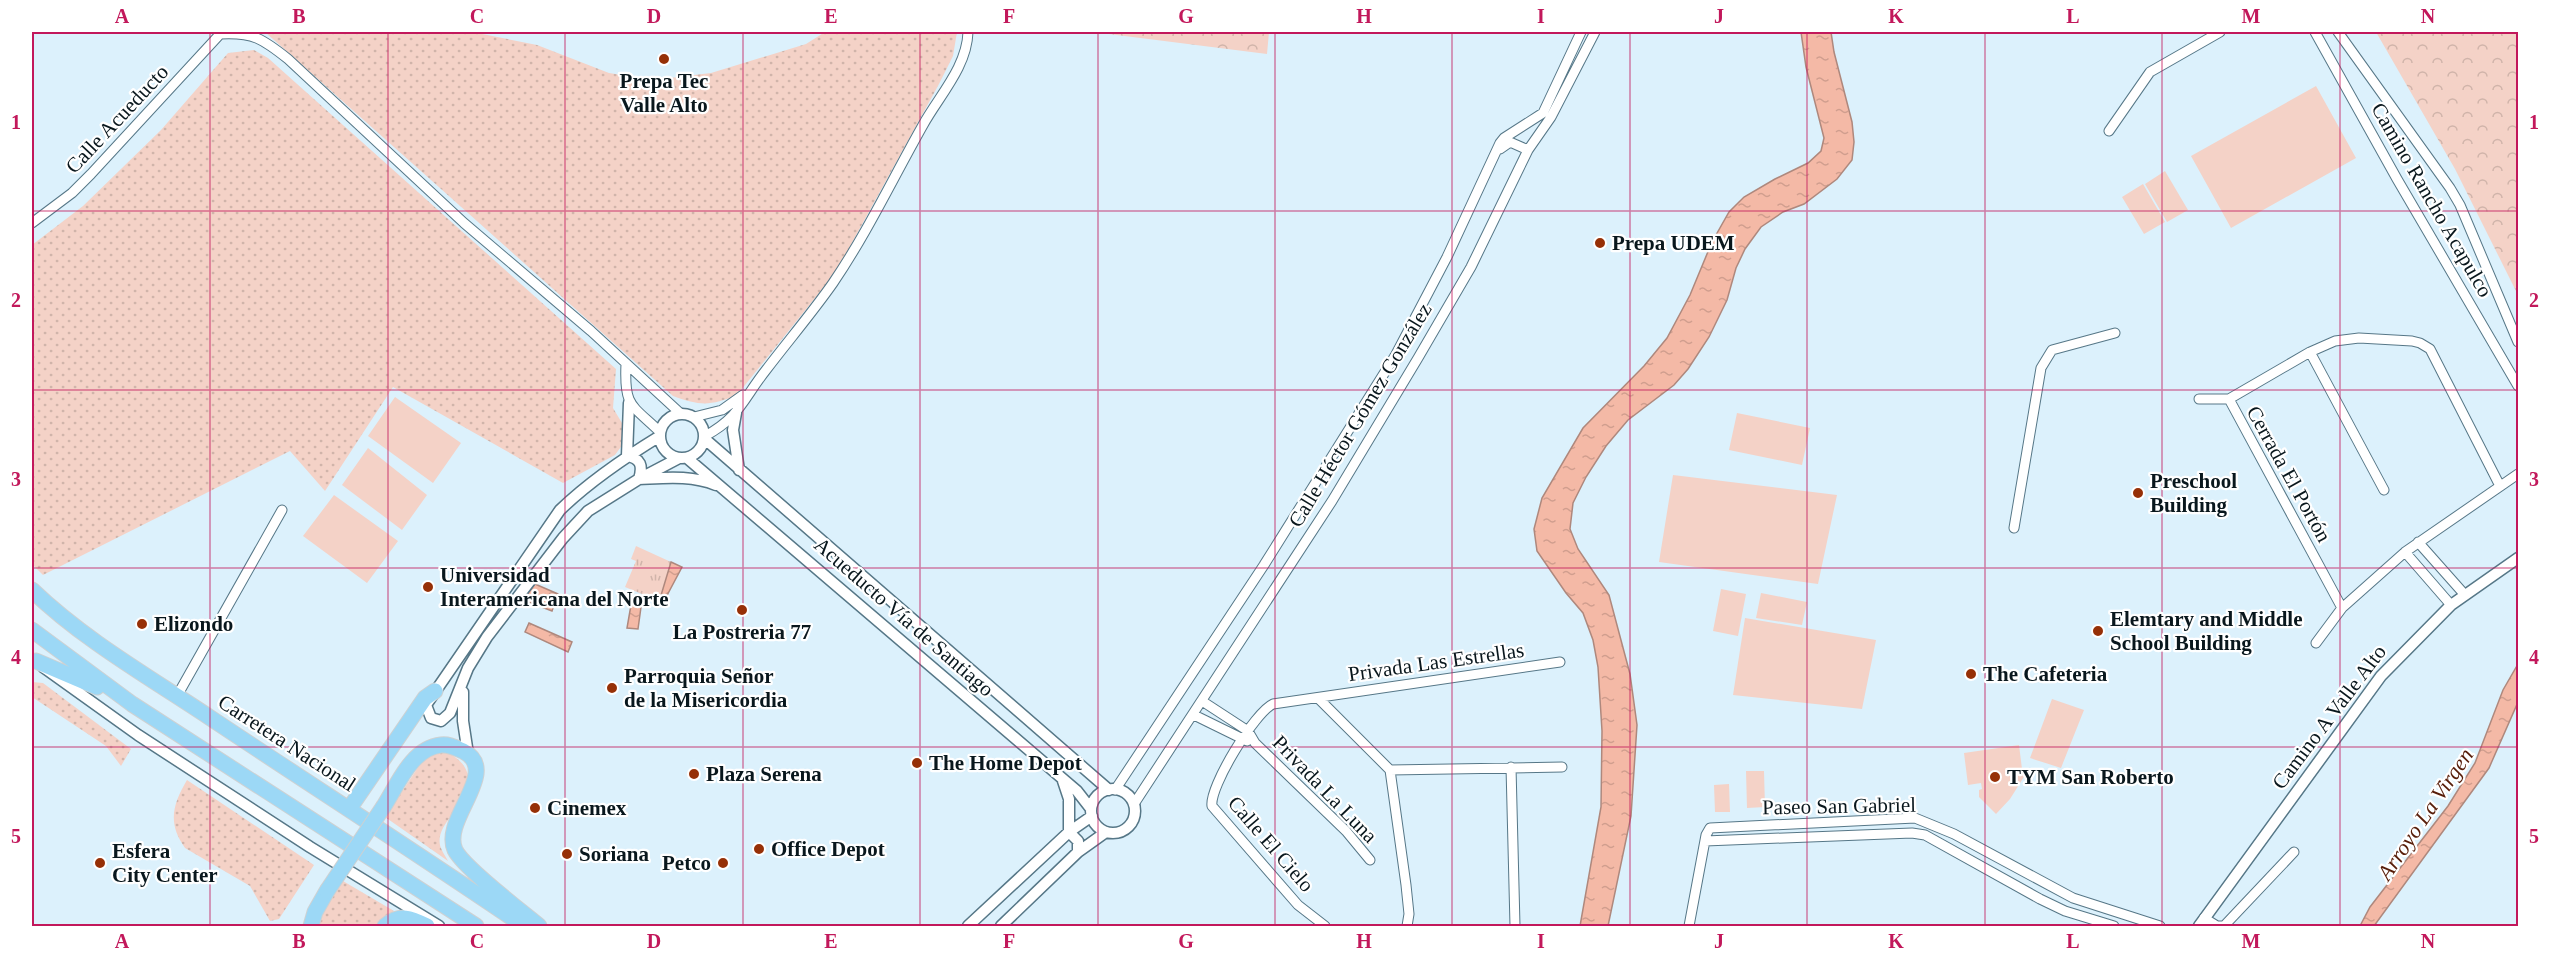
<svg xmlns="http://www.w3.org/2000/svg" width="2550" height="958" font-family="'Times New Roman',serif">
<style>
.grass{fill:url(#grass-dots)}
.forest{fill:url(#forest-crowns)}
.park{fill:url(#park-tufts)}
.garden{fill:#f4d2c7}
.water{fill:url(#water-ripples);stroke:#ae887d;stroke-width:1.5}
.lines{fill:none;stroke-linecap:round;stroke-linejoin:round}
.minor-casing{stroke:#567787;stroke-width:11}
.tertiary-casing{stroke:#567787;stroke-width:13}
.trunk-casing{stroke:#ced1d2;stroke-width:17}
.minor{stroke:#fff;stroke-width:9}
.tertiary{stroke:#fff;stroke-width:10}
.trunk{stroke:#9cd8f6;stroke-width:15}
.trunk-bridge-casing{stroke:#ced1d2;stroke-width:17;stroke-linecap:butt}
.trunk-bridge{stroke:#9cd8f6;stroke-width:15}
.grid{fill:none;stroke:#c2185b;stroke-width:1.5;stroke-opacity:0.55}
.poi-dot{fill:#963007;stroke:#fff;stroke-width:2}
.labels{text-anchor:middle;dominant-baseline:central;stroke-width:4.5;stroke-linejoin:round;paint-order:stroke}
.poi-label{font-size:21px;font-weight:bold;fill:#09171d;stroke:#fff;text-anchor:start}
.street-label{font-size:21px;fill:#09171d;stroke:#fff}
.water-label{font-size:22px;font-style:italic;fill:#571d09;stroke:#fff}
.neatline{fill:none;stroke:#c2185b;stroke-width:2}
.grid-label{font-size:20px;text-anchor:middle;font-weight:bold;fill:#c2185b}
</style>
<defs>
<pattern id="grass-dots" width="8" height="8" patternUnits="userSpaceOnUse" patternTransform="scale(1.5)"><rect width="8" height="8" fill="#f4d2c7"/><path d="M2 2h.1M6 6h.1" fill="none" stroke="#d0b4aa" stroke-width="1.8" stroke-linecap="round"/></pattern>
<pattern id="forest-crowns" width="20" height="18" patternUnits="userSpaceOnUse" patternTransform="scale(1.5)"><rect width="20" height="18" fill="#f4d2c7"/><path d="M2 6a3 3 0 1 1 6 0M12 15a3 3 0 1 1 6 0" fill="none" stroke="#d0b4aa"/></pattern>
<pattern id="park-tufts" width="24" height="20" patternUnits="userSpaceOnUse" patternTransform="scale(1.5)"><rect width="24" height="20" fill="#f4d2c7"/><path d="M3 7l-1-3M5 7V3M7 7l1-3M15 17l-1-3M17 17v-4M19 17l1-3" fill="none" stroke="#d0b4aa"/></pattern>
<pattern id="water-ripples" width="26" height="14" patternUnits="userSpaceOnUse" patternTransform="scale(1.5)"><rect width="26" height="14" fill="#f4b9a6"/><path d="M2 4q2-2 4 0t4 0M15 11q2-2 4 0t4 0" fill="none" stroke="#d09e8e"/></pattern>
</defs>
<rect width="100%" height="100%" fill="#dcf1fc"/>
<!-- grass -->
<path class="grass" d="M265,32H472L537,45L609,73L653,80L711,73L806,44L825,32H957L953,56L939,84L836,272L737,395C711,406 700,406 673,396Z
M254,50L268,58L616,369L613,408L622,423L623,444L615,455L563,483L393,387L325,491L290,451L43,575L32,564V245L83,206L161,130L228,53Z
M32,682L43,683L131,749L121,766L106,746L32,697Z
M441,751C459,755 474,771 467,792C462,809 436,825 440,845C441,850 446,857 448,861L385,817L427,754Z
M187,780L314,865L279,919L270,921L250,886L185,848C167,823 173,804 187,780Z
M343,881L394,911L383,926H317L318,919Z"/>
<!-- forest -->
<path class="forest" d="M1093,32H1269L1267,54Z
M2376,32H2518V295L2455,169Z"/>
<!-- park -->
<path class="park" d="M636,546L671,562L659,601L625,587L636,561L631,559Z"/>
<!-- garden -->
<path class="garden" d="M2316,86L2356,158L2231,228L2191,156Z
M2165,171L2188,210L2167,222L2145,184Z
M2143,184L2165,222L2144,234L2122,197Z
M395,397L461,443L433,483L368,436Z
M1737,413L1810,428L1802,465L1729,450Z
M368,448L427,495L402,530L342,485Z
M1673,475L1837,495L1818,584L1659,562Z
M334,495L398,541L367,583L303,536Z
M1721,589L1746,594L1738,636L1713,631Z
M1761,593L1807,602L1802,625L1756,618Z
M1745,618L1876,640L1862,709L1733,695Z
M2052,699L2084,710L2061,768L2030,758Z
M2019,745L2022,769L2027,772L2010,799L1996,814L1979,797V790L1982,789L1981,783L1968,785L1964,753Z
M1746,771H1764L1765,807L1747,808Z
M1729,784L1730,812H1715L1714,785Z"/>
<!-- water -->
<path class="water" d="M1801,32H1831L1834,52L1852,122L1854,142L1852,160L1837,179L1804,204L1783,212L1761,227L1745,249L1736,268L1727,300L1709,337L1688,369L1674,385L1628,420L1606,446L1586,477L1573,503L1570,529L1578,549L1609,595L1630,674L1637,725L1631,816L1608,926H1580L1601,807L1602,731L1598,667L1593,640L1583,613L1566,593L1537,551L1534,529L1542,498L1583,428L1644,366L1667,338L1690,295L1712,242L1729,212L1744,197L1775,179L1808,163L1821,151L1824,138L1806,67Z
M671,562L682,567L663,603L659,602Z
M535,584L558,594L552,611L523,600Z
M631,605L641,607L638,629L627,628Z
M529,623L572,642L568,652L525,632Z
M2518,664V702L2489,768L2374,926H2360L2370,907L2448,806L2475,763L2503,690Z"/>
<g class="lines">
<defs>
<path id="minor" d="M2315,32L2397,179L2518,386
M2338,32L2450,188L2460,205L2518,342
M220,34C253,32 263,39 288,59L464,223L591,331L680,413
M2109,131L2150,72L2220,32
M1500,149L1510,142L1528,150
M32,223L72,193L91,174L222,32
M2310,352L2384,490
M626,364C624,407 631,404 660,432
M2199,399H2229
M2229,399L2310,352L2335,341L2359,338L2412,341L2420,343L2430,349L2500,486
M2229,399L2342,608
M694,417L722,410L743,395
M705,436C740,417 743,399 766,370C788,341 812,313 833,283C867,233 893,178 923,125C939,96 967,67 968,32
M2014,528L2041,368L2052,350L2115,333
M2418,542L2465,595
M2405,552L2451,605
M2316,643L2342,608L2405,552L2518,474
M177,696L282,510
M1318,698L1390,770L1406,885L1409,914L1407,926
M1202,701L1248,731L1255,743L1346,831L1370,860
M1194,715L1247,741
M1511,767L1515,926
M1390,770L1562,767
M1115,790L1264,565L1395,356L1447,257L1500,143L1504,138L1543,113L1581,32
M1134,804L1332,501L1418,358L1471,267L1528,150L1551,117L1595,32
M1705,841L1912,833L1925,835L2040,899L2065,911L2114,926
M2204,918L2217,926H2224L2294,852
M1325,926L1298,905L1212,806C1209,787 1255,712 1273,704L1560,662
M1689,926L1706,835L1710,828L1915,818L1954,834L2073,898L2160,926"/>
<path id="tertiary" d="M629,403L627,456C641,458 643,466 639,479C665,478 691,475 716,485
M736,413L733,430L739,470
M660 436a22 22 0 1 1 44 0a22 22 0 1 1-44 0Z
M660,436C624,458 590,481 560,510L426,705L431,718L441,721L450,713L468,668L487,637L563,538L588,511L639,479L679,458
M706,440L1109,790
M687,458L1077,791L1091,809
M43,667L138,735L310,847L439,926
M463,692V721L468,754
M1063,781L1069,799V832L1078,841V852
M1091 811a22 22 0 1 1 44 0a22 22 0 1 1-44 0Z
M968,926L1069,832L1092,816
M1001,926L1078,852L1106,832
M2199,926L2381,676L2451,605L2518,558"/>
<path id="trunk" d="M32,590C84,640 149,677 209,717C314,787 420,855 524,926
M32,630L132,704L476,926
M36,661L97,687
M384,806C398,784 412,748 441,745C449,744 456,748 463,751C502,771 441,819 455,850C464,868 521,911 539,926
M349,809L425,698L435,691
M311,926L315,912L327,891
M385,926C400,913 411,918 427,926"/>
</defs>
<!-- minor casing -->
<use href="#minor" class="minor-casing"/>
<!-- tertiary casing -->
<use href="#tertiary" class="tertiary-casing"/>
<!-- trunk casing -->
<use href="#trunk" class="trunk-casing"/>
<!-- minor -->
<use href="#minor" class="minor"/>
<!-- tertiary -->
<use href="#tertiary" class="tertiary"/>
<!-- trunk -->
<use href="#trunk" class="trunk"/>
<defs>
<path id="trunk-bridge" d="M327,891L384,806"/>
</defs>
<!-- trunk-bridge casing -->
<use href="#trunk-bridge" class="trunk-bridge-casing"/>
<!-- trunk-bridge -->
<use href="#trunk-bridge" class="trunk-bridge"/>
</g>
<!-- grid -->
<path class="grid" d="M210,32V926M388,32V926M565,32V926M743,32V926M920,32V926M1098,32V926M1275,32V926M1452,32V926M1630,32V926M1807,32V926M1985,32V926M2162,32V926M2340,32V926M32,211H2518M32,390H2518M32,568H2518M32,747H2518"/>
<!-- markers -->
<g class="poi-dot">
<circle cx="664" cy="59" r="6"/>
<circle cx="1600" cy="243" r="6"/>
<circle cx="2138" cy="493" r="6"/>
<circle cx="428" cy="587" r="6"/>
<circle cx="742" cy="610" r="6"/>
<circle cx="142" cy="624" r="6"/>
<circle cx="2098" cy="631" r="6"/>
<circle cx="1971" cy="674" r="6"/>
<circle cx="612" cy="688" r="6"/>
<circle cx="917" cy="763" r="6"/>
<circle cx="694" cy="774" r="6"/>
<circle cx="1995" cy="777" r="6"/>
<circle cx="535" cy="808" r="6"/>
<circle cx="759" cy="849" r="6"/>
<circle cx="567" cy="854" r="6"/>
<circle cx="100" cy="863" r="6"/>
<circle cx="723" cy="863" r="6"/>
</g>
<g class="labels">
<!-- poi labels -->
<g class="poi-label">
<text x="664" y="81" text-anchor="middle">Prepa Tec<tspan x="664" dy="24">Valle Alto</tspan></text>
<text x="1612" y="243">Prepa UDEM</text>
<text x="2150" y="481">Preschool<tspan x="2150" dy="24">Building</tspan></text>
<text x="440" y="575">Universidad<tspan x="440" dy="24">Interamericana del Norte</tspan></text>
<text x="2110" y="619">Elemtary and Middle<tspan x="2110" dy="24">School Building</tspan></text>
<text x="154" y="624">Elizondo</text>
<text x="742" y="632" text-anchor="middle">La Postreria 77</text>
<text x="1983" y="674">The Cafeteria</text>
<text x="624" y="676">Parroquia Señor<tspan x="624" dy="24">de la Misericordia</tspan></text>
<text x="929" y="763">The Home Depot</text>
<text x="706" y="774">Plaza Serena</text>
<text x="2007" y="777">TYM San Roberto</text>
<text x="547" y="808">Cinemex</text>
<text x="771" y="849">Office Depot</text>
<text x="112" y="851">Esfera<tspan x="112" dy="24">City Center</tspan></text>
<text x="579" y="854">Soriana</text>
<text x="711" y="863" text-anchor="end">Petco</text>
</g>
<!-- street labels -->
<g class="street-label">
<text transform="translate(117 119) rotate(-47)">Calle Acueducto</text>
<text transform="translate(2432 200) rotate(60)">Camino Rancho Acapulco</text>
<text transform="translate(1360 415) rotate(-59)">Calle Héctor Gómez González</text>
<text transform="translate(2289 474) rotate(61)">Cerrada El Portón</text>
<text transform="translate(904 617) rotate(41)">Acueducto Vía de Santiago</text>
<text transform="translate(1436 662) rotate(-8)">Privada Las Estrellas</text>
<text transform="translate(2329 717) rotate(-53)">Camino A Valle Alto</text>
<text transform="translate(287 743) rotate(33)">Carretera Nacional</text>
<text transform="translate(1325 789) rotate(46)">Privada La Luna</text>
<text transform="translate(1839 806) rotate(-1)">Paseo San Gabriel</text>
<text transform="translate(1271 844) rotate(49)">Calle El Cielo</text>
</g>
<!-- water labels -->
<g class="water-label">
<text transform="translate(2425 814) rotate(-56)">Arroyo La Virgen</text>
</g>
</g>
<!-- border -->
<rect width="2550" height="958" fill="none" stroke="#ffffff" stroke-width="66"/>
<rect x="33" y="33" width="2484" height="892" class="neatline"/>
<g class="grid-label">
<text x="122" y="23">A</text>
<text x="299" y="23">B</text>
<text x="477" y="23">C</text>
<text x="654" y="23">D</text>
<text x="831" y="23">E</text>
<text x="1009" y="23">F</text>
<text x="1186" y="23">G</text>
<text x="1364" y="23">H</text>
<text x="1541" y="23">I</text>
<text x="1719" y="23">J</text>
<text x="1896" y="23">K</text>
<text x="2073" y="23">L</text>
<text x="2251" y="23">M</text>
<text x="2428" y="23">N</text>
<text x="16" y="129">1</text>
<text x="2534" y="129">1</text>
<text x="16" y="307">2</text>
<text x="2534" y="307">2</text>
<text x="16" y="486">3</text>
<text x="2534" y="486">3</text>
<text x="16" y="664">4</text>
<text x="2534" y="664">4</text>
<text x="16" y="843">5</text>
<text x="2534" y="843">5</text>
<text x="122" y="948">A</text>
<text x="299" y="948">B</text>
<text x="477" y="948">C</text>
<text x="654" y="948">D</text>
<text x="831" y="948">E</text>
<text x="1009" y="948">F</text>
<text x="1186" y="948">G</text>
<text x="1364" y="948">H</text>
<text x="1541" y="948">I</text>
<text x="1719" y="948">J</text>
<text x="1896" y="948">K</text>
<text x="2073" y="948">L</text>
<text x="2251" y="948">M</text>
<text x="2428" y="948">N</text>
</g>
</svg>
